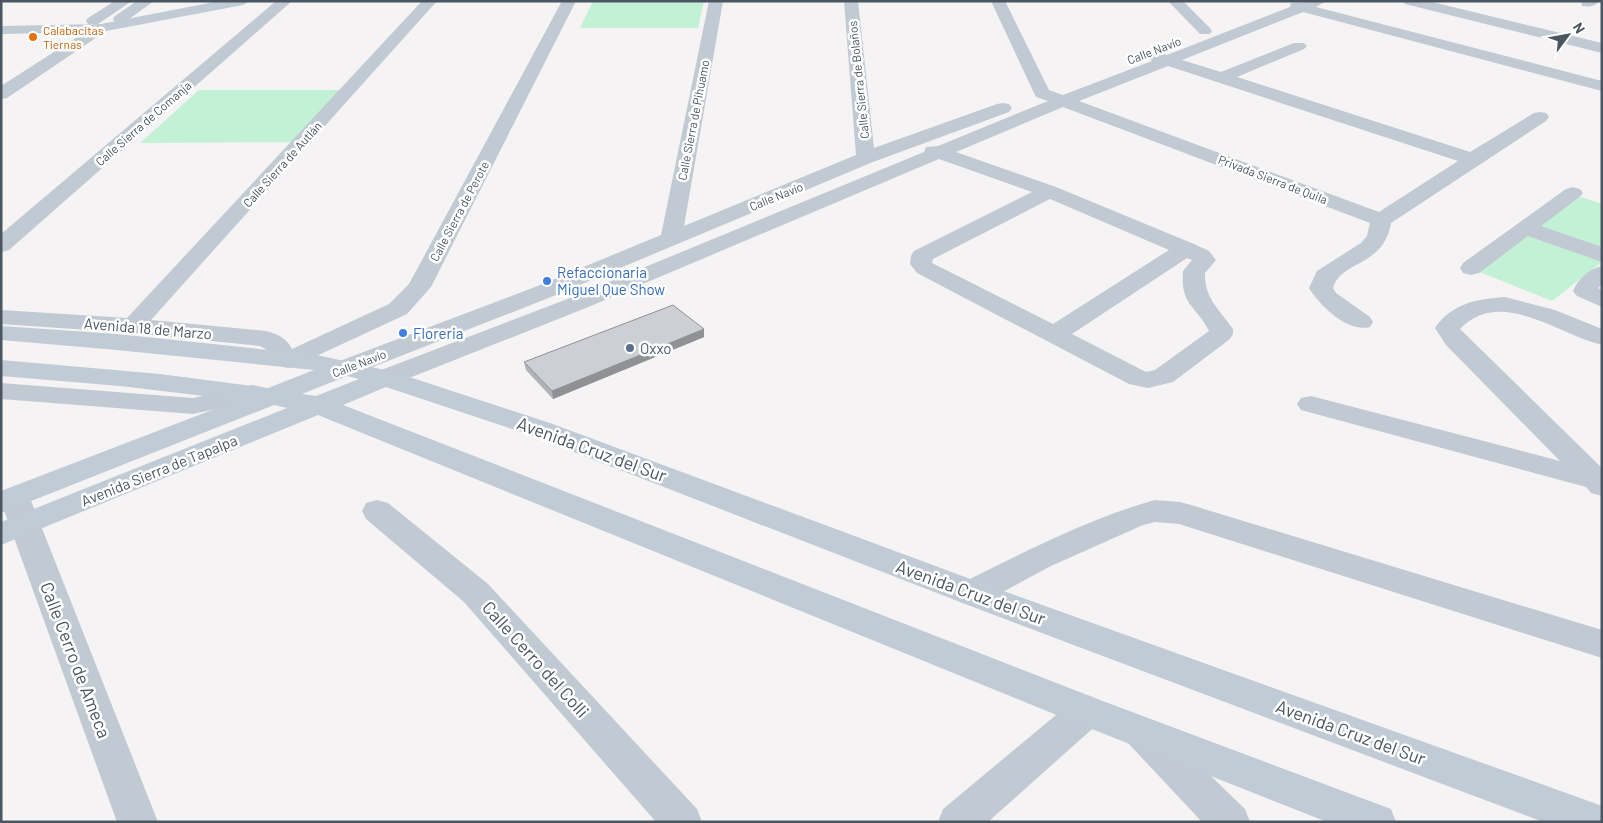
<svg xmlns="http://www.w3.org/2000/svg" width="1603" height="823" font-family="Barlow,sans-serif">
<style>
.green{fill:#c3f1d5}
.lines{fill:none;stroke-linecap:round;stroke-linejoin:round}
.street{fill:#c1cad2;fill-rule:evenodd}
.secondary{fill:#c1cbd6;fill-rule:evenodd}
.wall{fill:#b0b2b7}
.shaded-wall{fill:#909195}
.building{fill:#cdcfd5;stroke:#909195}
.food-dot{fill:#e8710a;stroke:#fff;stroke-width:2}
.shop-dot{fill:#3f7fe0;stroke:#fff;stroke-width:2}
.service-dot{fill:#5c6f8a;stroke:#fff;stroke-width:2}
.labels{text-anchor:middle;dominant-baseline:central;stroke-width:5;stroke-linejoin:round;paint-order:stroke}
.far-food-label{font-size:12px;fill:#c56008;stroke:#fff;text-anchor:start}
.far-street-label{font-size:12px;fill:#4a5661;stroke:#fff}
.shop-label{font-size:15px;fill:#366cbe;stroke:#fff;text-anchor:start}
.street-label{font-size:15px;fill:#4a5661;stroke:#fff}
.service-label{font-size:15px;fill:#4e5e75;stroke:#fff;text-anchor:start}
.near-street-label{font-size:18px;fill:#4a5661;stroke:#fff}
</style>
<rect width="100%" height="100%" fill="#f5f3f3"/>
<!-- green -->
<path class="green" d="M593,1H704L698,28H580Z
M199,90H341L297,142L140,143Z
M1581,197L1602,204V252L1536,228Z
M1532,233L1602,258V262L1552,301L1477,271Z"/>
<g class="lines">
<!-- street -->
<path class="street" d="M115,1H132L98,24H88L86,21L88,18Z
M137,1H154L125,22H115L113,19L115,16Z
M276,1H292L9,250L1,252V234Z
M422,1H437L151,320L266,331C277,334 287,338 292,349L389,304L409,284L562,1H576L431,287L407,314L297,365L288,368L272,364L268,359L267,350L260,346L133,333L1,324V310L127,318Z
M709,1H723L684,226L856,155L844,1H858L874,148L997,104L1003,103L1009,104L1012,108L1009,112L873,162L551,297L355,374L346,376L337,374L333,368L337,362L535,287L661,235Z
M991,1H1005L1049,90L1063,95L1152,61L1149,57L1151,54L1157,52L1167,55L1290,7L1291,3L1326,1L1316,7L1602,81V91L1303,12L1182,60L1221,72L1294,43H1304L1307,46L1304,49L1237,77L1470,152L1534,113L1540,112L1546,113L1549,117L1546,121L1391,223C1384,267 1341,260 1333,288L1336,293L1370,317L1373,322L1370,327C1348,333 1320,306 1309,288L1317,271L1361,243L1367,236L1370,223L1063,107L956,152L1056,187L1194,244L1209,251L1216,260L1205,273C1204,298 1220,310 1233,329V334L1230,339L1173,382L1148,388L1129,384L917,273L910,264L911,256L914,251L1032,192L939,159L586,308L394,384L385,386L376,384L372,378L376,372L570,298L924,152L926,147L938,146L1048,101L1036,97L1034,93ZM1168,66L1458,161L1379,212L1079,101ZM1050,199L1169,250L1053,324L932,263L933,259ZM1187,258L1192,260L1183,271C1180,306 1197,306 1209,331L1155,370L1146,372L1072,334Z
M1168,1H1183L1210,28L1212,31L1210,34H1200Z
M1403,1H1428L1602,43V53L1405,4Z
M1581,1H1599C1595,7 1588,7 1582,6Z
M101,24L106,25L108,28L106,31L7,98L1,99V86L96,25Z
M1573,187L1580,189L1583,193L1580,197L1541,226L1602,247V262L1528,236L1479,273L1471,275L1463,273L1460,268L1463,263L1566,189Z
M1602,266V285L1598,288L1602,290V307L1577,296L1573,291C1578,279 1589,269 1602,266Z
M1505,297L1555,310L1602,329V345C1557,334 1501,287 1460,329L1602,468V496L1591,493L1586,487L1301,410L1297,404L1301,398L1311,396L1560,461L1446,345L1435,328C1452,303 1477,299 1505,297Z
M1,383L193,398L252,385L262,387L265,393L262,399L193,414L1,399Z
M15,488L26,491L30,498L158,822H117L1,502V496L4,491Z
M377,500L388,503L488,584L697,809L702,822H656L464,602L366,519L362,511L366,503Z
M1155,500L1180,502L1191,505L1602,630V658L1179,524L1155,522L1143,525L1051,566L984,602L972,606L960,602L955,593L960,584C1023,553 1087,519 1155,500Z
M1087,695L1100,700L1106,711L1100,722L988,822H938L943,809L1074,700Z
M1141,716L1154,721L1245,809L1250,822H1202L1128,743L1122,732L1128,721Z"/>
<!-- secondary -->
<path class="secondary" d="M219,1H250L243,5L101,32L1,34V26L101,24Z
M1,326L117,334L317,355L394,372L550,423L984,584L1594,803L1602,806V822H1543L960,602L530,435L386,387L343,405L1100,700L1391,809L1396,822H1327L1074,722L318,415L1,545V522L287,408L274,405L1,513V491L238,400L120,386L1,376V360L160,374L268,388L314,370L117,350L1,340ZM347,376L359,379L316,396L302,394Z"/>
</g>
<!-- wall -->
<path class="wall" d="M704,329V337L553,399L526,370L524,362Z"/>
<!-- shaded-wall -->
<path class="shaded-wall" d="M704,329V337L553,399L552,391Z"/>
<!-- building -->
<path class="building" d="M673,305L704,329L552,391L524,362Z"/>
<!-- markers -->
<circle class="food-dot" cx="33" cy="37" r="5"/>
<g class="shop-dot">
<circle cx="547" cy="281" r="5"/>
<circle cx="403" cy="333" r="5"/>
</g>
<circle class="service-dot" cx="630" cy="348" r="5"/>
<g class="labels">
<!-- far-food labels -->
<g class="far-food-label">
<text x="43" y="30">Calabacitas<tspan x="43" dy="14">Tiernas</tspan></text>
</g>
<!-- far-street labels -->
<g class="far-street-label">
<text transform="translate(1154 50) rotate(-21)">Calle Navío</text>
<text transform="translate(858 80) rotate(-96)">Calle Sierra de Bolaños</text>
<text transform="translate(693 120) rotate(-79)">Calle Sierra de Pihuamo</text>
<text transform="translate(143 123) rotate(-41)">Calle Sierra de Comanja</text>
<text transform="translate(282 164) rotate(-48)">Calle Sierra de Autlán</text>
<text transform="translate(1273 179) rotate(21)">Privada Sierra de Quila</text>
<text transform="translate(776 196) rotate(-22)">Calle Navío</text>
<text transform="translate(459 211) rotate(-62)">Calle Sierra de Perote</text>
<text transform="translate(359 363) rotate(-21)">Calle Navío</text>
</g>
<!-- shop labels -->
<g class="shop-label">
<text x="557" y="272">Refaccionaria<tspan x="557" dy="17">Miguel Que Show</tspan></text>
<text x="413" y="333">Floreria</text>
</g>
<!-- street labels -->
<g class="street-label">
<text transform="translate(148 328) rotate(5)">Avenida 18 de Marzo</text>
<text transform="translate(159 470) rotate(-22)">Avenida Sierra de Tapalpa</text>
</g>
<!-- service labels -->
<g class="service-label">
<text x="640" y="348">Oxxo</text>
</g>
<!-- near-street labels -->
<g class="near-street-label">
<text transform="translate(592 449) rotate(20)">Avenida Cruz del Sur</text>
<text transform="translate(971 592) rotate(20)">Avenida Cruz del Sur</text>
<text transform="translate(536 659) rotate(48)">Calle Cerro del Colli</text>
<text transform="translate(76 660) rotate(69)">Calle Cerro de Ameca</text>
<text transform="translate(1351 732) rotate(20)">Avenida Cruz del Sur</text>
</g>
</g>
<!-- border -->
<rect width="1603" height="823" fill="none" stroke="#4a5661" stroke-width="5"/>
<!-- north arrow -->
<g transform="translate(1568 35) rotate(58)" stroke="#ffffff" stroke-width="4" paint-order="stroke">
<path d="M0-4L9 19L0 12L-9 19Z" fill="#4a5661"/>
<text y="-8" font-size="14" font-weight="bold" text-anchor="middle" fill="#4a5661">N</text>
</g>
</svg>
